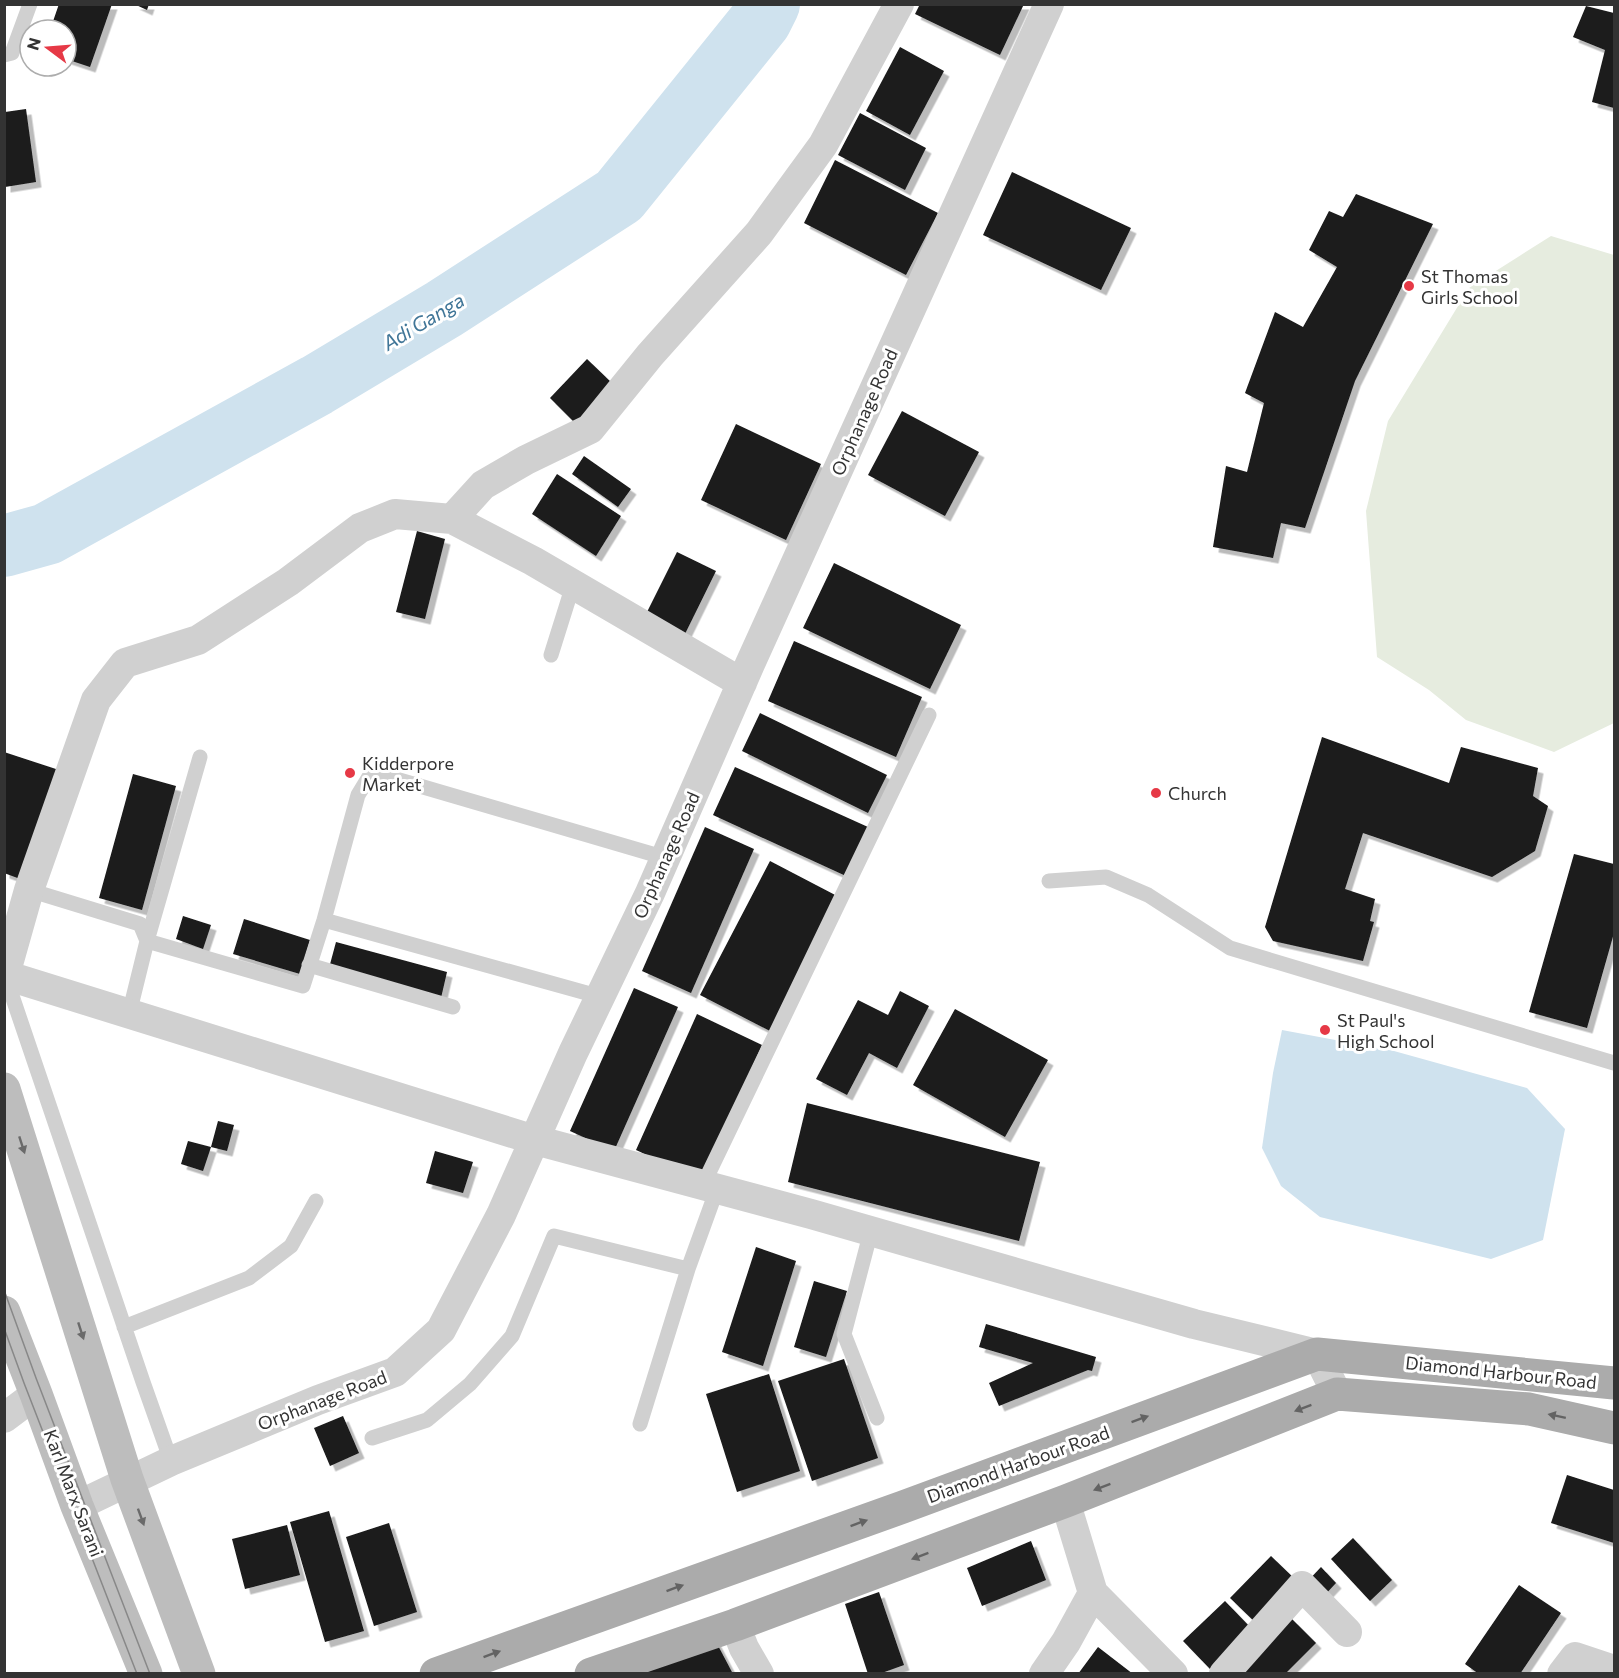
<svg xmlns="http://www.w3.org/2000/svg" width="1619" height="1678" font-family="Commissioner,sans-serif">
<style>
.green{fill:#e6ecdf}
.water{fill:#cfe2ee}
.lines{fill:none;stroke-linecap:round;stroke-linejoin:round}
.river{stroke:#cfe2ee;stroke-width:62}
.building{fill:#1a1a1a;filter:url(#shadow)}
.lane{stroke:#d0d0d0;stroke-width:15}
.street{stroke:#d0d0d0;stroke-width:30}
.secondary{stroke:#bdbdbd;stroke-width:33}
.primary{stroke:#ababab;stroke-width:33}
.tram{stroke:#888;stroke-width:1.5}
.secondary-bridge{stroke:#bdbdbd;stroke-width:33}
.oneway{fill:#6a6a6a}
.oneway2{fill:#636363}
.poi-dot{fill:#e63946;stroke:#fff;stroke-width:2}
.labels{text-anchor:middle;dominant-baseline:central;stroke-width:6;stroke-linejoin:round;paint-order:stroke}
.poi-label{font-size:18px;fill:#333;stroke:#fff;text-anchor:start}
.street-label{font-size:18px;fill:#333;stroke:#fff}
.water-label{font-size:20px;font-style:italic;fill:#3f7597;stroke:#fff}
</style>
<defs>
<filter id="shadow"><feDropShadow dx="5.5" dy="5.5" stdDeviation="0" flood-color="#0004"/></filter>
</defs>
<rect width="100%" height="100%" fill="#fff"/>
<!-- green -->
<path class="green" d="M1551,236L1614,255V723L1554,752L1466,720L1429,690L1377,657L1366,511L1388,421L1469,288Z"/>
<!-- water -->
<path class="water" d="M1282,1030L1394,1051L1527,1088L1565,1129L1543,1240L1491,1259L1320,1217L1281,1186L1262,1148L1273,1073Z"/>
<g class="lines">
<!-- river -->
<path class="river" d="M4,546L47,534L317,385L444,309L619,196L761,20L769,4"/>
</g>
<!-- building -->
<path class="building" d="M59,4H112L90,67L66,59V30H50Z
M134,4H149L147,10Z
M920,4H1024L1000,55L915,14Z
M1586,6L1614,13V108L1592,102L1605,50L1573,37Z
M900,47L944,71L910,135L866,111Z
M26,109L36,182L5,187V112Z
M860,113L926,148L905,190L838,155Z
M835,160L938,213L906,275L804,223Z
M1012,172L1131,228L1101,290L983,235Z
M1356,194L1433,224L1355,381L1305,528L1281,523L1273,558L1213,547L1226,466L1247,472L1264,403L1245,393L1275,312L1303,327L1337,267L1309,250L1329,211L1343,217Z
M587,359L614,385L576,424L550,398Z
M902,411L979,452L945,516L868,475Z
M736,424L821,464L786,540L701,500Z
M584,456L631,489L618,507L572,474Z
M557,474L621,516L596,556L532,514Z
M417,531L445,539L425,619L396,612Z
M677,552L716,571L682,640L643,620Z
M834,563L961,625L930,689L803,628Z
M794,641L922,697L896,757L768,701Z
M760,713L887,775L868,813L742,751Z
M1322,737L1449,783L1461,747L1538,768L1533,796L1548,806L1535,851L1492,877L1363,833L1345,889L1375,899L1370,921L1374,922L1363,961L1273,941L1265,927Z
M4,752L59,770L23,880L4,873Z
M735,767L868,827L846,876L713,815Z
M133,774L176,786L142,910L99,898Z
M705,827L754,849L691,993L642,971Z
M1574,854L1614,864V933L1587,1028L1529,1012Z
M770,861L839,897L770,1031L700,995Z
M183,916L211,925L203,949L176,939Z
M244,919L310,940L300,974L233,954Z
M336,942L447,972L441,998L329,968Z
M634,988L678,1007L614,1151L570,1131Z
M900,991L929,1006L897,1068L869,1053L847,1095L816,1079L858,1000L888,1015Z
M955,1009L1048,1060L1005,1137L913,1085Z
M697,1014L762,1045L701,1180L636,1150Z
M807,1103L1040,1162L1019,1241L788,1182Z
M218,1121L234,1125L227,1151L211,1147Z
M188,1141L211,1147L203,1171L181,1164Z
M435,1151L473,1162L463,1193L426,1183Z
M756,1247L796,1261L763,1366L722,1352Z
M814,1281L847,1291L826,1357L794,1347Z
M986,1324L1096,1357L1092,1371L1088,1370L999,1406L989,1383L1033,1363L979,1347Z
M844,1359L878,1458L812,1481L778,1381Z
M769,1374L800,1471L737,1492L706,1394Z
M343,1416L359,1453L330,1466L314,1428Z
M1567,1475L1614,1490V1543L1551,1523Z
M329,1511L364,1631L325,1642L290,1522Z
M389,1523L417,1612L374,1626L346,1537Z
M287,1525L300,1575L245,1589L232,1539Z
M1353,1538L1392,1580L1370,1601L1331,1559Z
M1031,1541L1046,1580L982,1606L967,1568Z
M1271,1556L1299,1583L1258,1625L1230,1598Z
M1321,1567L1336,1583L1322,1598L1306,1583Z
M1519,1585L1561,1613L1520,1674H1479L1465,1664Z
M879,1592L904,1665L879,1674H868L845,1604Z
M1225,1601L1252,1629L1210,1669L1183,1641Z
M1292,1619L1316,1643L1285,1674H1238Z
M713,1636L733,1674H643Z
M1098,1647L1133,1674H1078Z"/>
<g class="lines">
<!-- lane -->
<path class="lane" d="M4,55L12,53L30,4
M551,655L573,585
M1049,881L1106,877L1148,895L1230,948L1614,1063
M29,890L140,924L147,941L303,986L324,920L358,795L372,772L666,858
M324,920L601,997
M309,965L453,1007
M5,975L143,1382L171,1461
M129,1014L147,941L200,757
M703,1185L929,715
M871,1231L844,1334L877,1418
M124,1327L249,1278L291,1246L316,1201
M640,1424L688,1269L717,1189
M372,1438L427,1420L470,1384L512,1336L554,1236L688,1269"/>
<!-- street -->
<path class="street" d="M452,519L483,485L526,460L590,429L650,355L759,233L823,145L899,4
M742,683L533,561L452,519L395,514L360,528L288,582L198,640L125,663L96,700L29,890L5,975L535,1140L811,1214L1194,1324L1317,1354L1337,1394
M4,1418L36,1394
M1066,1501L1069,1514L1093,1593L1173,1674
M77,1506L171,1461L318,1400L395,1372L441,1330L501,1215L573,1053L650,893L750,664L1049,4
M735,1625L744,1648L759,1674
M1044,1674L1066,1642L1093,1593
M1224,1674L1302,1586L1347,1632
M1562,1674L1575,1657L1614,1670"/>
<!-- secondary -->
<path class="secondary" d="M4,1312L36,1394L77,1506L146,1674"/>
<!-- primary -->
<path class="primary" d="M436,1674L903,1507L1317,1354L1614,1383
M591,1674L735,1625L1066,1501L1337,1394L1529,1409L1614,1428"/>
<!-- tram -->
<path class="tram" d="M4,1290L36,1378L150,1674
M4,1328L24,1383L137,1674"/>
<!-- secondary-bridge -->
<path class="secondary-bridge" d="M4,1089L127,1479L199,1674"/>
</g>
<!-- one-way arrows -->
<defs><path id="oneway-solid" d="M-6-.8H1V-3.2L6.5 0L1 3.2V.8H-6Z" transform="scale(1.5)"/></defs>
<g class="oneway">
<use href="#oneway-solid" transform="translate(22 1145) rotate(72)"/>
<use href="#oneway-solid" transform="translate(81 1331) rotate(72)"/>
<use href="#oneway-solid" transform="translate(141 1517) rotate(70)"/>
</g>
<g class="oneway2">
<use href="#oneway-solid" transform="translate(1303 1408) rotate(159)"/>
<use href="#oneway-solid" transform="translate(1557 1416) rotate(-168)"/>
<use href="#oneway-solid" transform="translate(1140 1419) rotate(-20)"/>
<use href="#oneway-solid" transform="translate(1102 1487) rotate(159)"/>
<use href="#oneway-solid" transform="translate(859 1523) rotate(-20)"/>
<use href="#oneway-solid" transform="translate(920 1556) rotate(159)"/>
<use href="#oneway-solid" transform="translate(675 1588) rotate(-20)"/>
<use href="#oneway-solid" transform="translate(492 1654) rotate(-20)"/>
</g>
<!-- markers -->
<g class="poi-dot">
<circle cx="1409" cy="286" r="6"/>
<circle cx="350" cy="773" r="6"/>
<circle cx="1156" cy="793" r="6"/>
<circle cx="1325" cy="1030" r="6"/>
</g>
<g class="labels">
<!-- poi labels -->
<g class="poi-label">
<text x="1421" y="276">St Thomas<tspan x="1421" dy="21">Girls School</tspan></text>
<text x="362" y="763">Kidderpore<tspan x="362" dy="21">Market</tspan></text>
<text x="1168" y="793">Church</text>
<text x="1337" y="1020">St Paul's<tspan x="1337" dy="21">High School</tspan></text>
</g>
<!-- street labels -->
<g class="street-label">
<text transform="translate(864 412) rotate(-66)">Orphanage Road</text>
<text transform="translate(666 855) rotate(-66)">Orphanage Road</text>
<text transform="translate(1501 1372) rotate(6)">Diamond Harbour Road</text>
<text transform="translate(322 1400) rotate(-21)">Orphanage Road</text>
<text transform="translate(1018 1464) rotate(-20)">Diamond Harbour Road</text>
<text transform="translate(74 1493) rotate(69)">Karl Marx Sarani</text>
</g>
<!-- water labels -->
<g class="water-label">
<text transform="translate(423 321) rotate(-31)">Adi Ganga</text>
</g>
</g>
<!-- border -->
<rect width="1619" height="1678" fill="none" stroke="#333333" stroke-width="12"/>
<!-- north arrow -->
<g transform="translate(48 48) rotate(286)"><circle r="28" fill="#ffffff" stroke="#adadad" stroke-width="1.5"/>
<path d="M0-4.5L10 22L0 15L-10 22Z" fill="#e63946"/>
<text y="-9" font-size="16" font-weight="bold" text-anchor="middle" fill="#333333">N</text>
</g>
</svg>
